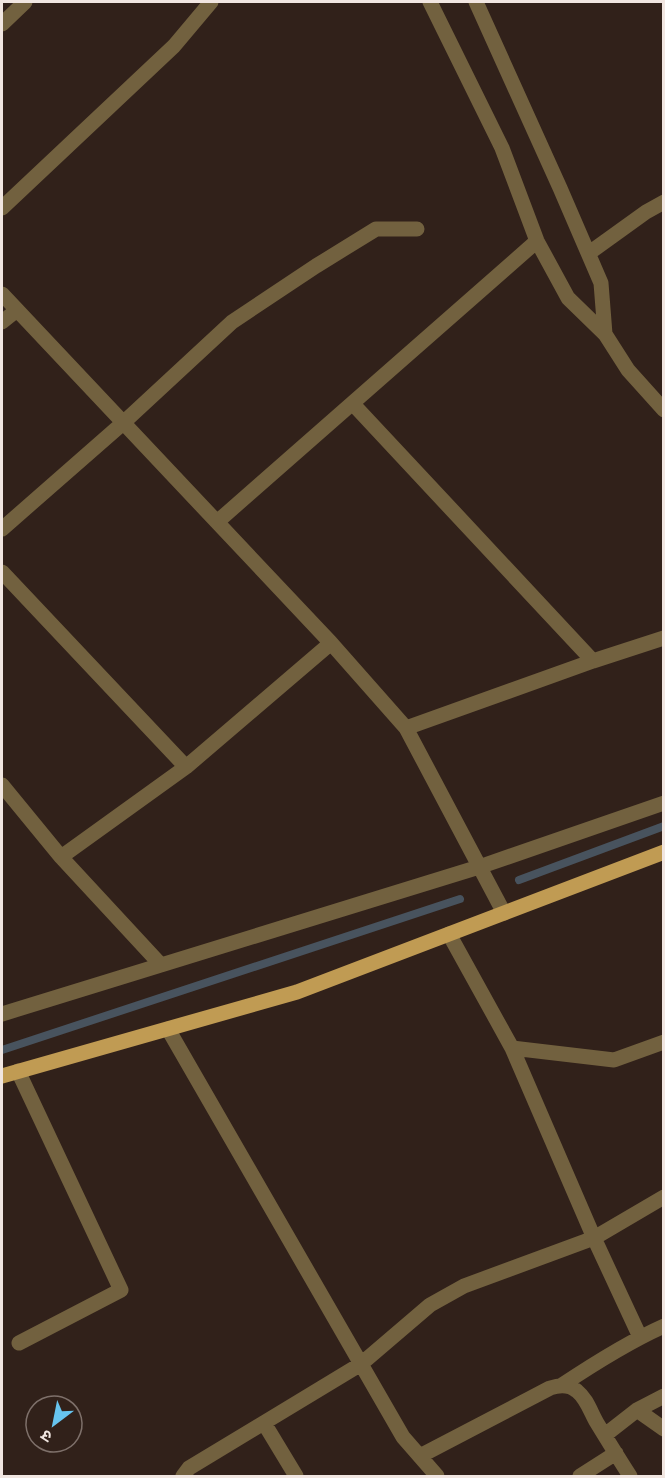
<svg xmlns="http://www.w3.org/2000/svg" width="665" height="1478" font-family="'Archivo Narrow','Noto Sans Devanagari',sans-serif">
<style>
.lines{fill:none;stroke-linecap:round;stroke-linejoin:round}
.stream{stroke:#48535e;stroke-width:8}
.minor{stroke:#72613f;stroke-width:15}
.major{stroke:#c09b53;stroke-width:15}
</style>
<rect width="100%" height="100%" fill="#31211a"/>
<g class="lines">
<!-- stream -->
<path class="stream" d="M519,880L664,826
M2,1050L460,899"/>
<!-- minor -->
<path class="minor" d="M430,2L502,148L537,241L568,298L605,334L628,370L664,410
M476,2L560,188L601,283L605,334
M2,24L25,2
M2,208L174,46L211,2
M589,253L646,212L664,202
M2,294L331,643L406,728L504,913
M2,322L17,310
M353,404L593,661
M217,522L537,241
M2,529L123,423L232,322L316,266L376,229H417
M2,572L186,767
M406,728L593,661L664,638
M2,785L61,857L161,965
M61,857L186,767L331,643
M449,934L512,1048L614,1060L664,1042
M2,1014L479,867L664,803
M168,1029L403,1437L437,1476
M512,1048L594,1238L640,1337
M18,1071L121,1290L19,1343
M562,1385C595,1363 628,1342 664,1326
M637,1410L664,1429
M264,1423L296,1476
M605,1435L637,1410L664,1396
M420,1456L550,1388C559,1385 569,1384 577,1391C587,1399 591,1413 597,1423C608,1441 619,1459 630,1476
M183,1476L189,1468L361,1364L430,1305L464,1286L594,1238L664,1197
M580,1476L616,1453"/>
<!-- major -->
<path class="major" d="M2,1076L297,992L664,852"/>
</g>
<!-- border -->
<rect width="665" height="1478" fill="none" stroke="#f1e6e1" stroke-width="6"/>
<!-- north arrow -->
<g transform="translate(54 1424) rotate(212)"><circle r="28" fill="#31211a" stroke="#7e706a" stroke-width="1.5"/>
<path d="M0-4.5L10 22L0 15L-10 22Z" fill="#67c4ef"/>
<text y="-9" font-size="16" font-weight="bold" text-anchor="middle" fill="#f1e6e1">उ</text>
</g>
</svg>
